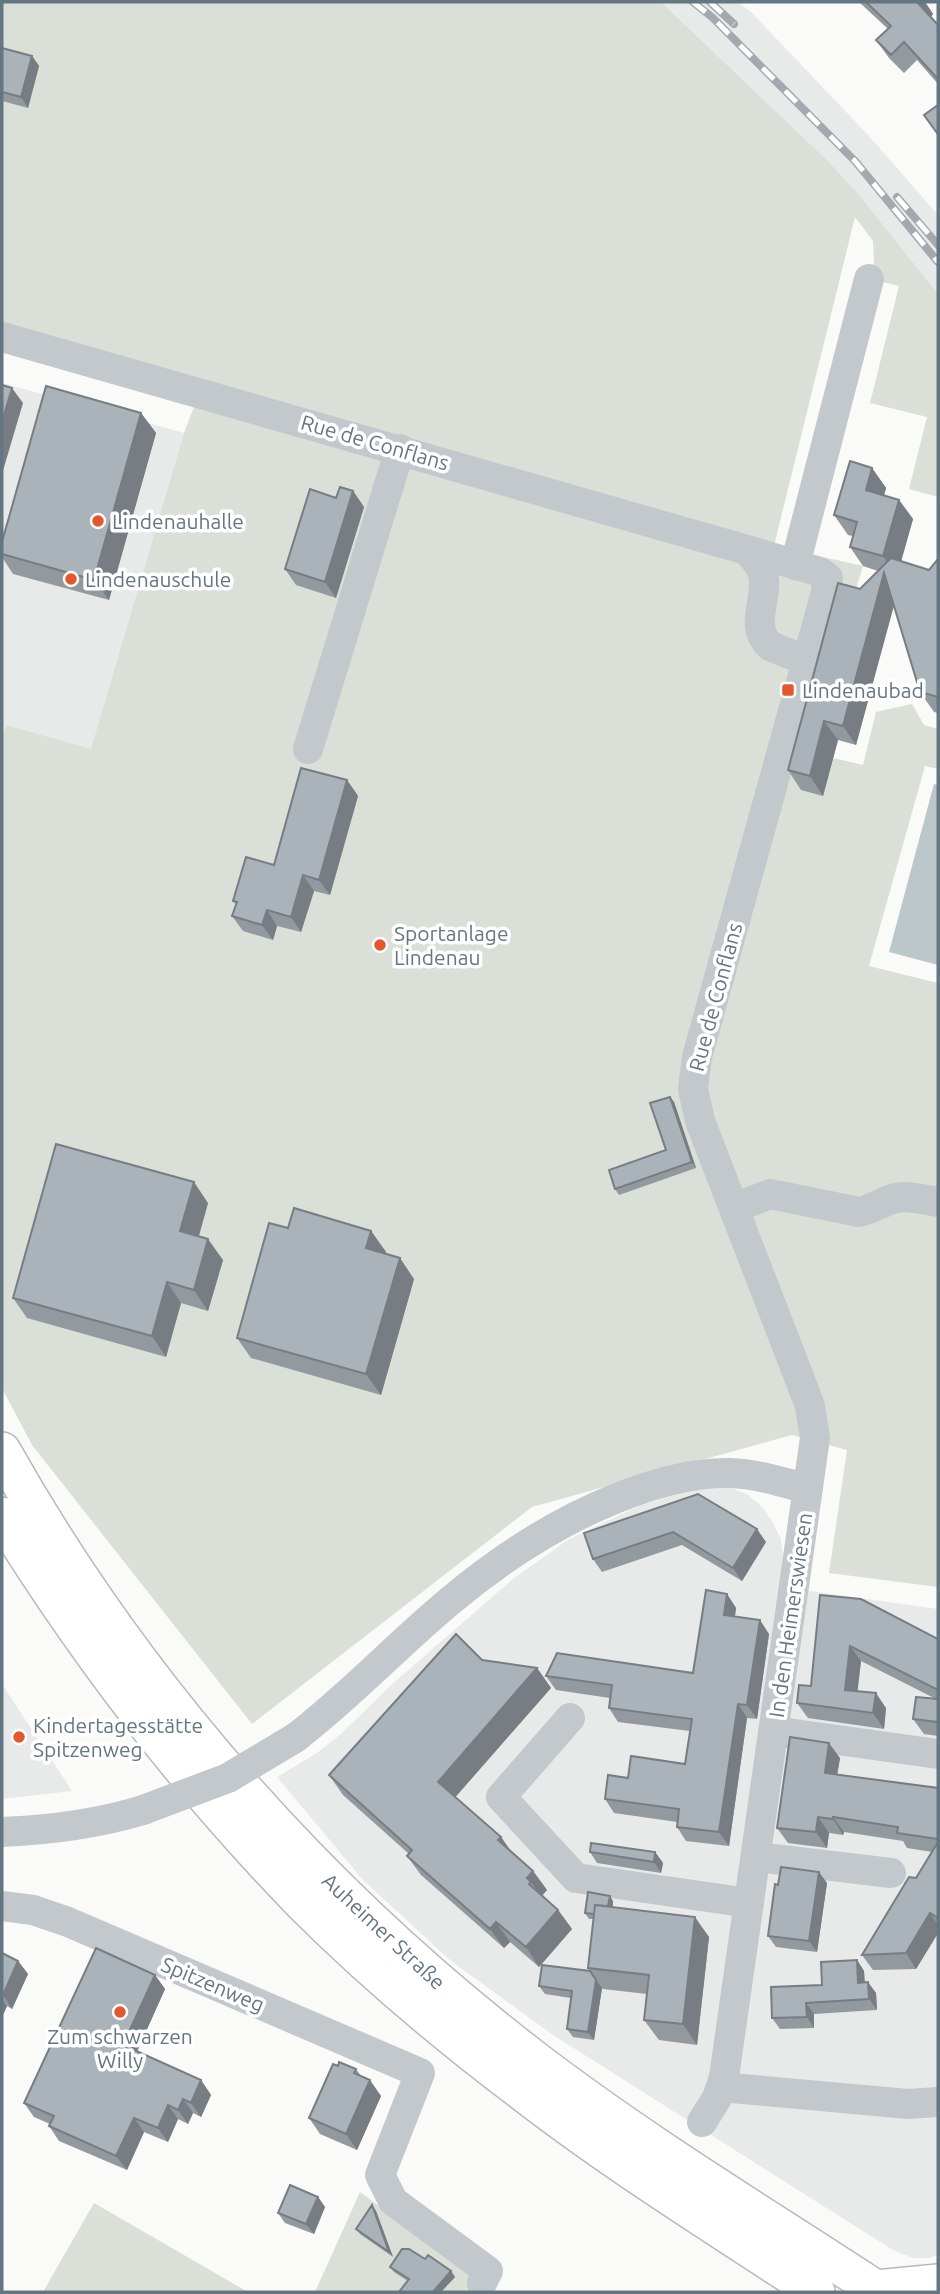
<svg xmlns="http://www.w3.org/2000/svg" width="940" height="2294" font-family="Ubuntu,sans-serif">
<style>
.built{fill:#e8e9e9}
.green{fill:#dadfd7}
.water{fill:#bbc7cb}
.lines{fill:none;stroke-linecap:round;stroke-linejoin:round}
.major-casing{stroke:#b5babe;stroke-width:40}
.minor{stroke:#c3c8cc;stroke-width:30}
.major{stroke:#fff;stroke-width:37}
.rail-casing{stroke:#a2aab0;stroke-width:8}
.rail{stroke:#fff;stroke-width:5;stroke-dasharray:16;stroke-linecap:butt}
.minor-bridge{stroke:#c3c8cc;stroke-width:30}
.wall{fill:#929a9f}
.shaded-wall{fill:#777d82}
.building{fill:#aab3b9;stroke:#777d82;stroke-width:2}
.poi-dot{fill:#e4572e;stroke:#fff;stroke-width:2.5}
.labels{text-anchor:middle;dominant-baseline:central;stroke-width:7;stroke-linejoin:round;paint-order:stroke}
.street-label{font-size:21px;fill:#657683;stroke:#fff}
.poi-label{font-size:21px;fill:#657683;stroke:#fff;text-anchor:start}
</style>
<rect width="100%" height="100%" fill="#fafaf8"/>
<!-- built -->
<path class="built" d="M661,2H738L751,12L869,136L938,215V294L860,196L828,161Z
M2,383L184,433L91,750L6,725L2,739Z
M714,1487H728L747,1494L763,1508L772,1521L781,1539L783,1560L781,1587L938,1609V2254L930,2258H913L893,2250L553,2035L451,1961L363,1880L277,1777L317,1753L341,1734L390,1686L513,1579L569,1539L639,1506L690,1490Z
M2,1684L72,1791L2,1799Z"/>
<!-- green -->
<path class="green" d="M2,2H661L828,161L860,196L938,294V497L909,489L927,417L870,403L899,286L875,280L873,241L855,217L774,546L863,566L852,602L833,758L863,765L876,712L912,704L924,725L938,729V769L925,766L869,966L938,983V1587L829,1573L847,1450L792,1435L532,1507L252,1724L32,1445L2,1388V739L6,725L91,749L184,433L203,383L2,325Z
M360,2192L495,2292H315Z
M94,2203L248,2292H43Z"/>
<!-- water -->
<path class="water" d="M934,784L938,785V965L889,952Z"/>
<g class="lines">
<defs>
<path id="major" d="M2,1451C134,1686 318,1893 531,2057C643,2143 763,2215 880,2292
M2,1516C88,1655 189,1786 303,1903C371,1971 447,2035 524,2093C617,2165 718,2227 816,2292
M876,2289L938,2283"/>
</defs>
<!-- major casing -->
<use href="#major" class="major-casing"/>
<!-- minor -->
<path class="minor" d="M2,337L747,550L820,572L828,578L825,596L697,1057L693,1089L700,1121L799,1377L810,1406L815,1438L724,2077L717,2098L702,2122
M747,550C753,557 761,565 763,574C769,598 748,626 770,646L807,661
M795,565L869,279
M308,749L400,449
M734,1208L770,1194L859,1212C871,1210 880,1203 892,1199C906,1194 924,1200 938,1202
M570,1718L501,1797L576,1878L749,1903
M773,1731L938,1754
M295,1738C350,1696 397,1645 450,1601C501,1558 555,1523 617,1498C652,1484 691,1472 730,1473C757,1474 782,1482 808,1489
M2,1832C50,1830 97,1824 143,1810
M756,1857L891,1873
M2,1906L33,1910L68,1922L420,2073L380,2175L393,2201L488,2271L482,2283
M721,2087L908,2104L938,2102"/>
<!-- major -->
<use href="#major" class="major"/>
<defs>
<path id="rail" d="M693,2L713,18L855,161L938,262
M710,2L734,24
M897,197L938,245"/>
</defs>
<!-- rail casing -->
<use href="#rail" class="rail-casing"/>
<!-- rail -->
<use href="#rail" class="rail"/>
<!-- minor-bridge -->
<path class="minor-bridge" d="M143,1810L228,1778L295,1738"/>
</g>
<!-- wall -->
<path class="wall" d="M859,2H925L933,14L931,17L938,25V84L917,60L904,73L889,58L876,40L888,29Z
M2,48L32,56L39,66L28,108L2,101Z
M141,413L156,433L109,600L13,574L2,557V542Z
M872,468L886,488L884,495L899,500L913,519L901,561L929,570L938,559V713L934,712L920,692L894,606L856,745L838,740L823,796L801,790L788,770L860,589L878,571L863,566L850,547L853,536L848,535L834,515Z
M353,491L364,507L336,598L296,585L285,569L336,498Z
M347,780L358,796L330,895L314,891L301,932L277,926L273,940L243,931L232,916L236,904L233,901L274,865Z
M670,1097L674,1102L696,1168L619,1195L615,1189L666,1150Z
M208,1203L199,1236L223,1260L208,1311L181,1303L166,1357L27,1318L13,1298Z
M288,1228L371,1231L386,1252L385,1254L414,1279L381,1395L251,1358L237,1338Z
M698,1494L766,1542L742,1581L682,1545L602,1572L593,1559Z
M727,1594L736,1608L735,1616L769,1634L757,1719L747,1718L729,1846L686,1841L677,1827V1822L614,1813L605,1799L685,1764L690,1731L618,1722L609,1708L610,1698L556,1690L546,1676L693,1673Z
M820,1595L938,1639V1736L924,1734L913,1719L936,1699L861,1661L857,1691L886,1708L884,1729L808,1718L797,1703L811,1686Z
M482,1660L537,1668L551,1688L455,1797L501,1837L511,1851L533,1871L547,1890L542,1896L558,1910L572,1929L539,1967L510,1942L504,1948L421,1875L407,1856L409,1854L343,1795L329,1775Z
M840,1758L837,1775L938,1788V1933L916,1969L873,1970L862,1955L916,1878L932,1852L907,1848L903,1841L844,1832L843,1835L829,1833L827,1848L788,1843L777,1828Z
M590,1852H655L663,1863L661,1873L597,1863Z
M827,1883L817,1952L776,1947L768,1936L778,1885Z
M613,1901V1907L709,1937L697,2045L659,2040L644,2020L647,1994L603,1989L602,1988L594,2040L573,2037L567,2029L571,1998L545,1994L539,1986L590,1971L588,1968L594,1919H589L585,1913Z
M2,1953L18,1961L28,1974L12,2009L7,2006L2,2017Z
M857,1960L864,1971L865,1983L876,1993L877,2010L814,2014V2028L780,2029L772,2018L822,1985Z
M155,1975L165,1989L137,2052L201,2080L211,2095L201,2117L193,2113L188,2124L178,2119L168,2142L144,2132L127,2170L59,2141L49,2126L50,2124L34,2117L24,2103Z
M338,2066L356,2069L361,2076L381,2096L357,2150L320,2134L309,2118Z
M318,2197L325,2207L314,2234L285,2223L278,2213Z
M372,2205L376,2211L393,2257L360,2234L356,2229Z
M425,2259L451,2271L455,2277L441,2292H399L408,2281L394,2272L390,2267Z"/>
<!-- shaded-wall -->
<path class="shaded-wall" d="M917,2H925L933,14L929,19Z
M32,56L39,66L28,108L21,97Z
M12,388L23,403L2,474V422Z
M141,413L156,433L109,600L94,580Z
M872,468L886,488L880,510L866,490Z
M353,491L364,507L336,598L325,582Z
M899,500L913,519L897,576L883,556Z
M884,573L897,593L856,745L843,726Z
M824,721L838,740L823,796L810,776Z
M347,780L358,796L330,895L319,880Z
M303,875L314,891L301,932L291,917Z
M267,910L277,926L273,940L262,925Z
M670,1097L674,1102L696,1168L692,1162Z
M194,1182L208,1203L194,1252L180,1231Z
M371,1231L386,1252L381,1269L366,1248Z
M208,1239L223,1260L208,1311L194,1290Z
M400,1258L414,1279L381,1395L366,1374Z
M167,1282L181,1303L166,1357L152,1336Z
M757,1529L766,1542L742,1581L733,1568Z
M727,1594L736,1608L733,1628L724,1615Z
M760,1620L769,1634L757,1719L747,1705Z
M850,1646L861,1661L856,1705L845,1690Z
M537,1668L551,1688L452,1801L438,1782Z
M876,1693L886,1708L884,1729L873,1713Z
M738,1704L747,1718L729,1846L719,1832Z
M829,1743L840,1758L835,1788L825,1773Z
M818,1817L829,1833L827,1848L816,1832Z
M833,1817L844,1832L843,1835L833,1819Z
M501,1837L514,1857L498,1840Z
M655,1852L663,1863L661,1873L654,1862Z
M533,1871L547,1890L541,1896L531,1882L527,1878Z
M819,1872L827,1883L817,1952L809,1941Z
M610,1896L613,1901L611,1921L607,1916Z
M558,1910L572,1929L539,1967L526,1947Z
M930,1913L938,1925V1933L916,1969L906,1953Z
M695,1917L709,1937L697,2045L683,2024Z
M496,1922L510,1942L504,1948L490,1929Z
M857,1960L864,1971L865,1994L858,1983Z
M18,1961L28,1974L12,2009L3,1995Z
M155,1975L165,1989L133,2060L123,2045Z
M596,1980L602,1988L594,2040L588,2032Z
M868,1982L876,1993L877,2010L869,1999Z
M2,1999L7,2006L2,2017Z
M806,2003L814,2014V2028L807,2017Z
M201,2080L211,2095L201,2117L191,2103Z
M370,2080L381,2096L357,2150L346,2134Z
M183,2099L193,2113L188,2124L178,2110Z
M168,2105L178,2119L168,2142L158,2128Z
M134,2118L144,2132L127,2170L116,2156Z
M318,2197L325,2207L314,2234L306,2224Z
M372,2205L376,2211L393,2257L389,2252Z
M451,2271L455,2277L441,2292H433Z"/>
<!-- building -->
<path class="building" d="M866,2H917L938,25V79L904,42L891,55L876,40L891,26Z
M2,48L32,56L21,97L2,92Z
M938,105V132L937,133L924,115Z
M2,385L12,388L2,422Z
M46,386L141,413L94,580L2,554V542Z
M850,461L872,468L866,490L899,500L883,556L850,547L857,522L834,515Z
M340,487L353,491L325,582L285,569L310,489L336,498Z
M891,558L929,570L938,559V697L920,692L884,573L843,726L824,721L810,776L788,770L838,583L860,589Z
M301,768L347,780L319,880L303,875L291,917L267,910L262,925L232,916L237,902L233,901L246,857L274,865Z
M670,1097L692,1162L615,1189L609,1170L666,1150L650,1103Z
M56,1144L194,1182L180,1231L208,1239L194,1290L167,1282L152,1336L13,1298Z
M294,1208L371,1231L366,1248L400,1258L366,1374L237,1338L269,1223L288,1228Z
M698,1494L757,1529L733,1568L673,1532L593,1559L584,1533Z
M706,1590L727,1594L724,1615L760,1620L747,1705L738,1704L719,1832L677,1827L679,1809L605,1799L608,1775L628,1778L631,1756L685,1764L692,1719L609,1708L612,1685L546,1676L557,1653L693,1673Z
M820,1595L861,1599L938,1639V1690L850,1646L845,1690L876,1693L873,1713L797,1703L799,1685L811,1686Z
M456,1634L482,1660L537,1668L438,1782L501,1837L498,1840L533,1871L527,1878L531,1882L529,1884L558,1910L526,1947L496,1922L490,1929L407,1856L412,1850L329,1775Z
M916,1697L938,1699V1722L913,1719Z
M790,1737L829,1743L825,1773L938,1788V1839L897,1833L898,1827L833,1817V1819L818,1817L816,1832L777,1828Z
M938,1842V1918L930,1913L906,1953L862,1955L909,1877L916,1878Z
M591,1843L655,1852L654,1862L590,1852Z
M781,1867L819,1872L809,1941L768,1936L775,1884L778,1885Z
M588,1892L610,1896L608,1906L595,1905L594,1914L585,1913Z
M595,1905L695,1917L683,2024L644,2020L649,1975L588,1968Z
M96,1948L155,1975L123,2045L201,2080L191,2103L183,2099L178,2110L168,2105L158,2128L134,2118L116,2156L49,2126L54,2116L24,2103Z
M2,1953L18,1961L3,1995H2Z
M857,1960L858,1983L868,1982L869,1999L806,2003L807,2017L772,2018L771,1987L822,1985L821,1962Z
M542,1965L590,1971L596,1980L588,2032L567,2029L572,1991L539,1986Z
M339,2062L356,2069L354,2073L370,2080L346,2134L309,2118L333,2064L338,2066Z
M290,2185L318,2197L306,2224L278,2213Z
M372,2205L389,2252L356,2229Z
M402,2249H409L425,2259L428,2255L451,2271L433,2292H399L409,2279L390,2267Z"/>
<!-- markers -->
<g class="poi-dot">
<circle cx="98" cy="521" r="7"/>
<circle cx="71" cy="579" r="7"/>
<rect x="781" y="683" width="14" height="14" rx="3.5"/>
<circle cx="380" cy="945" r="7"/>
<circle cx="19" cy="1737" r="7"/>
<circle cx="120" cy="2012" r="7"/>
</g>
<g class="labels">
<!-- street labels -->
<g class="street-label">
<text transform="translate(375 442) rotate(16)">Rue de Conflans</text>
<text transform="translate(715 997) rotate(-75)">Rue de Conflans</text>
<text transform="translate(790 1615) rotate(-82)">In den Heimerswiesen</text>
<text transform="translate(384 1931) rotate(43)">Auheimer Straße</text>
<text transform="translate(213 1984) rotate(23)">Spitzenweg</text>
</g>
<!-- poi labels -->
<g class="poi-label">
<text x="112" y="521">Lindenauhalle</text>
<text x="85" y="579">Lindenauschule</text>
<text x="802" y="690">Lindenaubad</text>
<text x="394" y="933">Sportanlage<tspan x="394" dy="24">Lindenau</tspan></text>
<text x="33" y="1725">Kindertagesstätte<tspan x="33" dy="24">Spitzenweg</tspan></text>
<text x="120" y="2036" text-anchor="middle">Zum schwarzen<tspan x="120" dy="24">Willy</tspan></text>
</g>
</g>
<!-- border -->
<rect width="940" height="2294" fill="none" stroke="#657683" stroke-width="7"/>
</svg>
